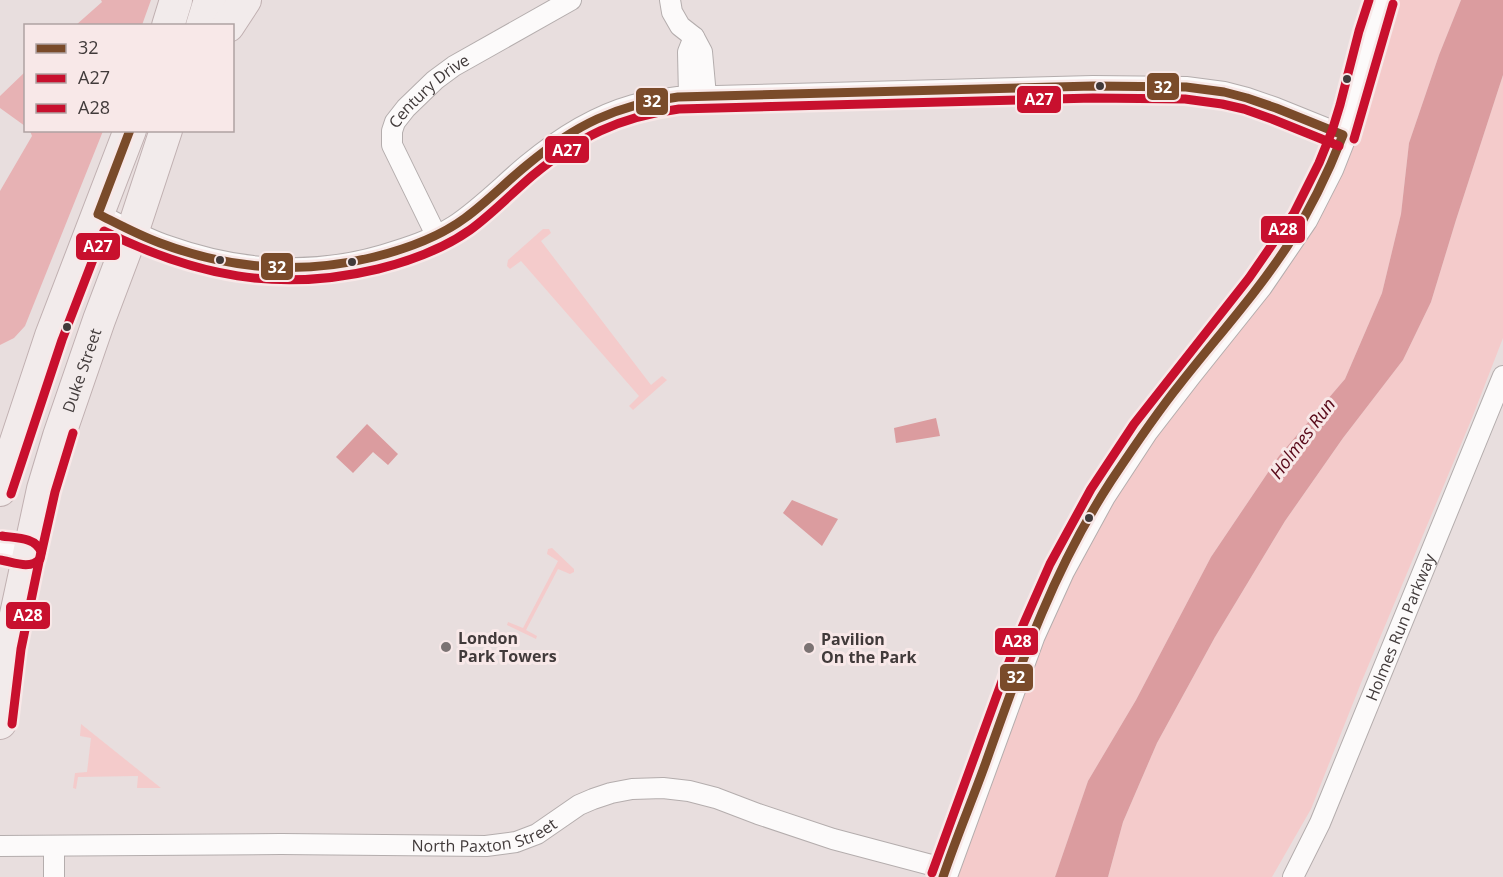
<svg xmlns="http://www.w3.org/2000/svg" width="1503" height="877" font-family="'Open Sans',sans-serif">
<style>
.green{fill:#f4cbcb}
.forest{fill:#e7b2b4}
.water{fill:#db9c9f}
.lines{fill:none;stroke-linecap:round;stroke-linejoin:round}
.street-casing{stroke:#b4adad;stroke-width:22}
.secondary-casing{stroke:#b4adad;stroke-width:29}
.primary-casing{stroke:#c0b0b1;stroke-width:34}
.street{stroke:#fcfafa;stroke-width:20}
.secondary{stroke:#fcfafa;stroke-width:27}
.primary{stroke:#f2ebeb;stroke-width:32}
.bus-1-casing{stroke:#f8e8e8;stroke-width:14}
.bus-2-casing{stroke:#f8e8e8;stroke-width:14}
.bus-3-casing{stroke:#f8e8e8;stroke-width:14}
.bus-1{stroke:#7a4b2a;stroke-width:9}
.bus-2{stroke:#c8102e;stroke-width:9}
.bus-3{stroke:#c8102e;stroke-width:9}
.bus-dot{fill:#413a3a;stroke:#f8e8e8;stroke-width:2}
.poi-dot{fill:#7b7373;stroke:#f8e8e8;stroke-width:2}
.labels{text-anchor:middle;dominant-baseline:central;stroke-width:6;stroke-linejoin:round;paint-order:stroke}
.street-label{font-size:16px;fill:#413a3a;stroke:#f8e8e8}
.poi-label{font-size:16px;font-weight:bold;fill:#413a3a;stroke:#f8e8e8;text-anchor:start}
.water-label{font-size:18px;font-style:italic;fill:#580818;stroke:#f8e8e8}
.line-badge{stroke:#f8e8e8;stroke-width:2}
.badge-label{font-size:16px;text-anchor:middle;font-weight:bold;fill:#fff}
</style>
<rect width="100%" height="100%" fill="#e8dede"/>
<!-- green -->
<path class="green" d="M1397,0H1461L1439,55L1409,143L1401,214L1382,293L1345,379L1279,456L1211,557L1136,700L1088,781L1055,877H956L1041,645L1081,555L1133,461L1255,309L1381,50Z
M1503,75V338L1472,418L1361,683L1311,809L1272,877H1108L1123,822L1157,743L1215,637L1285,521L1343,438L1403,360L1431,302L1456,220Z
M543,229H549L551,233L541,241L651,385L662,376L667,380L633,410L629,406L639,396L521,261L510,269L507,266L508,260Z
M552,548L574,569V572L570,574L558,569L526,630L537,636L536,639L507,625L508,622L523,628L558,561L547,554L548,549Z
M81,724L161,788H137L138,776L78,777L76,789L73,788L75,773L87,772L91,738L80,736Z"/>
<!-- forest -->
<path class="forest" d="M101,0H151L142,25H76L102,2Z
M25,72V126L0,108V96Z
M30,131H103L25,326L14,338L0,345V191L32,136Z"/>
<!-- water -->
<path class="water" d="M1461,0H1503V75L1456,220L1431,302L1403,360L1343,438L1285,521L1215,637L1157,743L1123,822L1108,877H1055L1088,781L1136,700L1211,557L1279,456L1345,379L1382,293L1401,214L1409,143L1439,55Z
M936,418L940,436L896,443L894,428Z
M367,424L398,454L388,465L373,452L353,473L336,457Z
M792,500L838,519L822,546L783,513Z"/>
<g class="lines">
<defs>
<g id="street">
<path d="M670,0L672,12L680,26L694,37L702,52L706,96"/>
<path d="M689,96L688,52L694,37"/>
<path d="M98,214C121,225 144,238 168,246C238,271 311,276 383,255C407,248 432,240 454,226C480,209 503,185 527,165C558,139 594,116 633,105C648,101 663,99 678,97L1093,86L1186,87L1224,92L1247,98L1276,108L1343,135"/>
<path id="s1" d="M436,235L392,145V131L395,122L406,108L435,80L454,66L571,0"/>
<path id="s2" d="M0,846L281,844L486,846L516,842L537,834L579,805L593,799L611,793L632,789L663,788L689,791L716,798L758,814L833,839L946,869"/>
<path d="M54,877V846"/>
<path id="s3" d="M1293,877L1320,823L1503,376"/>
</g>
<path id="secondary" d="M0,548L29,553
M943,877L1031,636L1061,570L1102,495L1144,431L1188,374L1259,285L1304,219L1330,168L1343,135L1352,108L1371,34L1382,0"/>
<g id="primary">
<path d="M168,26L176,0"/>
<path d="M202,26L210,0"/>
<path d="M228,26L245,0"/>
<path d="M0,490L51,336L130,130"/>
<path id="s4" d="M0,723L9,647L43,489L59,436L99,320L133,230L166,130"/>
</g>
</defs>
<!-- street casing -->
<use href="#street" class="street-casing"/>
<!-- secondary casing -->
<use href="#secondary" class="secondary-casing"/>
<!-- primary casing -->
<use href="#primary" class="primary-casing"/>
<!-- street -->
<use href="#street" class="street"/>
<!-- secondary -->
<use href="#secondary" class="secondary"/>
<!-- primary -->
<use href="#primary" class="primary"/>
<defs>
<path id="bus-1" d="M130,130L98,214C118,224 138,235 160,243C229,269 302,275 374,257C406,249 438,238 465,218C487,202 506,182 527,165C575,125 616,105 678,97L1093,86L1186,87L1224,92L1247,98L1276,108L1343,135
M943,877C956,838 972,801 986,762C1021,663 1053,570 1111,481C1133,448 1155,415 1180,384C1216,338 1256,294 1288,245C1310,210 1328,173 1343,135"/>
<path id="bus-2" d="M1354,139L1393,4
M11,494L62,340L104,231C195,276 278,293 378,269C410,261 443,249 470,230C492,214 511,194 532,176C579,137 618,117 679,109L1093,98L1185,99L1222,104L1244,109L1272,119L1339,146
M0,560C13,562 30,570 40,559L55,492L73,433"/>
<path id="bus-3" d="M2,536C15,538 36,537 41,552L21,649L12,724
M932,873L1020,632L1050,564L1091,489L1134,424L1249,278L1294,213L1319,163L1332,131L1340,105L1359,31L1369,0"/>
</defs>
<!-- bus-1 casing -->
<use href="#bus-1" class="bus-1-casing"/>
<!-- bus-2 casing -->
<use href="#bus-2" class="bus-2-casing"/>
<!-- bus-3 casing -->
<use href="#bus-3" class="bus-3-casing"/>
<!-- bus-1 -->
<use href="#bus-1" class="bus-1"/>
<!-- bus-2 -->
<use href="#bus-2" class="bus-2"/>
<!-- bus-3 -->
<use href="#bus-3" class="bus-3"/>
</g>
<!-- markers -->
<g class="bus-dot">
<circle cx="1347" cy="79" r="5"/>
<circle cx="1100" cy="86" r="5"/>
<circle cx="220" cy="260" r="5"/>
<circle cx="352" cy="262" r="5"/>
<circle cx="67" cy="327" r="5"/>
<circle cx="1089" cy="518" r="5"/>
</g>
<g class="poi-dot">
<circle cx="446" cy="647" r="6"/>
<circle cx="809" cy="648" r="6"/>
</g>
<g class="labels">
<!-- street labels -->
<g class="street-label">
<text stroke="none"><textPath href="#s1" startOffset="170">Century Drive</textPath></text>
<text stroke="none"><textPath href="#s4" startOffset="363">Duke Street</textPath></text>
<text stroke="none"><textPath href="#s3" startOffset="272">Holmes Run Parkway</textPath></text>
<text stroke="none"><textPath href="#s2" startOffset="486">North Paxton Street</textPath></text>
</g>
<!-- poi labels -->
<g class="poi-label">
<text x="458" y="638">London<tspan x="458" dy="18">Park Towers</tspan></text>
<text x="821" y="639">Pavilion<tspan x="821" dy="18">On the Park</tspan></text>
</g>
<!-- water labels -->
<g class="water-label">
<text transform="translate(1302 438) rotate(-53)">Holmes Run</text>
</g>
</g>
<g class="line-badge">
<rect x="1146" y="72" width="34" height="29" rx="6" fill="#7a4b2a"/>
<rect x="1016" y="85" width="46" height="29" rx="6" fill="#c8102e"/>
<rect x="635" y="87" width="34" height="29" rx="6" fill="#7a4b2a"/>
<rect x="544" y="135" width="46" height="29" rx="6" fill="#c8102e"/>
<rect x="1260" y="215" width="46" height="29" rx="6" fill="#c8102e"/>
<rect x="75" y="232" width="46" height="29" rx="6" fill="#c8102e"/>
<rect x="260" y="252" width="34" height="29" rx="6" fill="#7a4b2a"/>
<rect x="5" y="601" width="46" height="29" rx="6" fill="#c8102e"/>
<rect x="994" y="627" width="45" height="29" rx="6" fill="#c8102e"/>
<rect x="999" y="663" width="35" height="29" rx="6" fill="#7a4b2a"/>
</g>
<g class="badge-label">
<text x="1163" y="93">32</text>
<text x="1039" y="105">A27</text>
<text x="652" y="107">32</text>
<text x="567" y="156">A27</text>
<text x="1283" y="235">A28</text>
<text x="98" y="252">A27</text>
<text x="277" y="273">32</text>
<text x="28" y="621">A28</text>
<text x="1017" y="647">A28</text>
<text x="1016" y="683">32</text>
</g>
<!-- legend -->
<rect x="24" y="24" width="210" height="108" fill="#f8e8e8" stroke="#afa2a2" stroke-width="1.5"/>
<rect x="36" y="44" width="30" height="9" fill="#7a4b2a" stroke="#afa2a2" stroke-width="1.5"/>
<text x="78" y="54" font-size="18" fill="#413a3a">32</text>
<rect x="36" y="74" width="30" height="9" fill="#c8102e" stroke="#afa2a2" stroke-width="1.5"/>
<text x="78" y="84" font-size="18" fill="#413a3a">A27</text>
<rect x="36" y="104" width="30" height="9" fill="#c8102e" stroke="#afa2a2" stroke-width="1.5"/>
<text x="78" y="114" font-size="18" fill="#413a3a">A28</text>
</svg>
